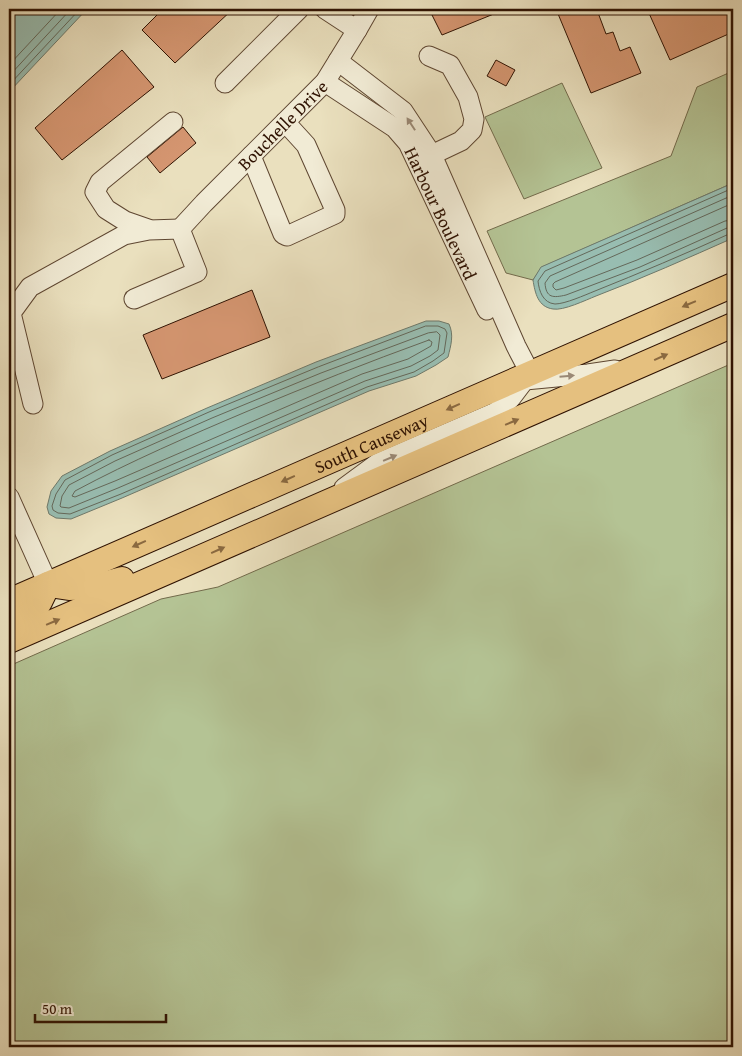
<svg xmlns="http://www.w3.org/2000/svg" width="742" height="1056" font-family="'Gentium Book Plus',serif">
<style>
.green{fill:#b4c394;stroke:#726a4b}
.water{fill:#98bdb1;stroke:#6e796b}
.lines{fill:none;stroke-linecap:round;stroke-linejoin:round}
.shore{stroke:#64685a;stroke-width:1}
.building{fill:#d59671;stroke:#2f1202}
.minor-casing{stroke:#5e4631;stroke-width:21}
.major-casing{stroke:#2f1202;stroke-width:26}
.minor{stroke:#f1ebd5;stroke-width:19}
.major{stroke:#e5c07f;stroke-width:24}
.oneway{fill:#9a8976}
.oneway2{fill:#8a6940}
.labels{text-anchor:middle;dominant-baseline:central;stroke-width:4;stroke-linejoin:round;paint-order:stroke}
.street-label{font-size:18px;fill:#2f1202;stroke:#f1ebd5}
</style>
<rect width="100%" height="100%" fill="#eae0be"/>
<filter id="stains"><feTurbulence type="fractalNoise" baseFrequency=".004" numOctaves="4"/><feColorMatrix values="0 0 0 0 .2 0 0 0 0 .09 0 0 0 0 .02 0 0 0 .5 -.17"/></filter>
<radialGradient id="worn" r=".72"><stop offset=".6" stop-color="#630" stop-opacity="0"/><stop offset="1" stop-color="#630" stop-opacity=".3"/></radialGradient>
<!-- green -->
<path class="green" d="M733,71V183L542,267L533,280L506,273L487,231L671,156L697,87Z
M562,83L602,168L524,199L485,117Z
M733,363V1047H9V666L161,599L218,587Z"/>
<!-- water -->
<path class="water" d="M9,9H87L9,92Z
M733,183V238C688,258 643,278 596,296C586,300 563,311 553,309C538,307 535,293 533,280L541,267Z
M426,321H439L449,324C454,335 451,345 448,357L436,365L416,376L369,391L122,498L71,519L56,518L49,514L47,507L51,491L62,476L110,451L207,408L316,362Z"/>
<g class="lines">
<!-- shore -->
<path class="shore" d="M9,65L61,9
M9,76L71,9
M9,85L80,9
M733,188L545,271L538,281C539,291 543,303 555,304C565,304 585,295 595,291C640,273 685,254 729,234L733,233
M733,195L550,276L545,283C546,298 553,298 566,295L640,267L727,228L733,227
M733,203L555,282L553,284V287L556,290L564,288L637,260L725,221L733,220
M426,326H438L445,329L447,333L444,353L433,361L414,372L367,387L121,494L70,514L58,513L53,510L52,506L56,494L65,480L112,455L209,412L318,367Z
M437,332L440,335L438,350L430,356L411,366L365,381L118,488L69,508L61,507L60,506L62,496L69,485L115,461L212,418L321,373L428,333Z
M429,340L432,342L431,346L408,359L362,374L115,481L75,497L72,496L75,491C131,461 189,436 248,411C308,386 368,362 429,340Z"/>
</g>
<!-- building -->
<path class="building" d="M163,9H233L175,63L142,30Z
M429,9H506L442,35Z
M556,9H600L597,10L606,34L613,32L620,51L630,47L641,73L591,93Z
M653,9H733V32L670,60L648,11Z
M122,50L154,87L62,160L35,128Z
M496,60L515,70L506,86L487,76Z
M183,127L196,143L160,173L147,157Z
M252,290L270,337L162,379L143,335Z"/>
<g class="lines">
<defs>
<g id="minor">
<path d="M325,9L357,30"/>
<path d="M338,61L403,111L432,155L516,346L530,373L511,398L496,412L378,463L344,488"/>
<path id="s1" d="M325,82L395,128L408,143L487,310"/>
<path d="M225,83L299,9"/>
<path d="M251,156L283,234L287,236L335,214V210L306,145L285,122"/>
<path d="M421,160L461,141L472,130L474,119L468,97L450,65L429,56"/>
<path d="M148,229L125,221L106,209L95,192L100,182L173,122"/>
<path id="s2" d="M180,229L204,203L325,82L357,30L369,9"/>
<path d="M134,299L197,272L180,229"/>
<path d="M525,380L588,374L615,370"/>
<path d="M33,404L11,313L30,287L124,235L149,230L180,229"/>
<path d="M9,497L48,584"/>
</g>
<g id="major">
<path d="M49,585L69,588L92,587L122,579"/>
<path id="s3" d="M9,601L733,285"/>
<path d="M9,626C34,615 38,610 48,584"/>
<path d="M9,641L733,325"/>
</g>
</defs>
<!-- minor casing -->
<use href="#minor" class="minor-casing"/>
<!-- major casing -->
<use href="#major" class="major-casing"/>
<!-- minor -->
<use href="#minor" class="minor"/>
<!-- major -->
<use href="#major" class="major"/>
</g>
<!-- one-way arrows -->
<defs><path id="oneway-solid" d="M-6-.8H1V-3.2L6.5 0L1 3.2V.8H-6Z" transform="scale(1.25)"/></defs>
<g class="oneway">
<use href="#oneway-solid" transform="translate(411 124) rotate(-123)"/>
<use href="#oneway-solid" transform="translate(567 376) rotate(-5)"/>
<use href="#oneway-solid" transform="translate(390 458) rotate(-23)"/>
</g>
<g class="oneway2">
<use href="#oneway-solid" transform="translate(689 304) rotate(157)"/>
<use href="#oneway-solid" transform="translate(661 357) rotate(-24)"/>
<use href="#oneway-solid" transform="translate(453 407) rotate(156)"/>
<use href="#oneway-solid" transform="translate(512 422) rotate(-23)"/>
<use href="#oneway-solid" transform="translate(288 479) rotate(156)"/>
<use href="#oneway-solid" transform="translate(139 544) rotate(156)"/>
<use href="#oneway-solid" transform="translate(218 550) rotate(-24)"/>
<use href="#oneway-solid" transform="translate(53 622) rotate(-23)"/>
</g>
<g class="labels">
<!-- street labels -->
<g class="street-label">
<text stroke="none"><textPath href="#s2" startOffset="146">Bouchelle Drive</textPath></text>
<text stroke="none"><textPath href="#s1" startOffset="181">Harbour Boulevard</textPath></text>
<text stroke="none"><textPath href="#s3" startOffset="395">South Causeway</textPath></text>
</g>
</g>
<!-- margin -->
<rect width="742" height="1056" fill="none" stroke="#eae0be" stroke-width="30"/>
<rect x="10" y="10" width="722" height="1036" fill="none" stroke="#2f1202" stroke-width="2.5"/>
<rect x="15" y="15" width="712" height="1026" fill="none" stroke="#2f1202"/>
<!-- scale -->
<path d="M35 1014v8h131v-8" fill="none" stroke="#2f1202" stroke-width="2.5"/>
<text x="42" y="1014" font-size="15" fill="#2f1202" stroke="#f1ebd5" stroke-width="4" paint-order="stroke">50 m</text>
<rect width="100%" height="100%" filter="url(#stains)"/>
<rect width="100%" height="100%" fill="url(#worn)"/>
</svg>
